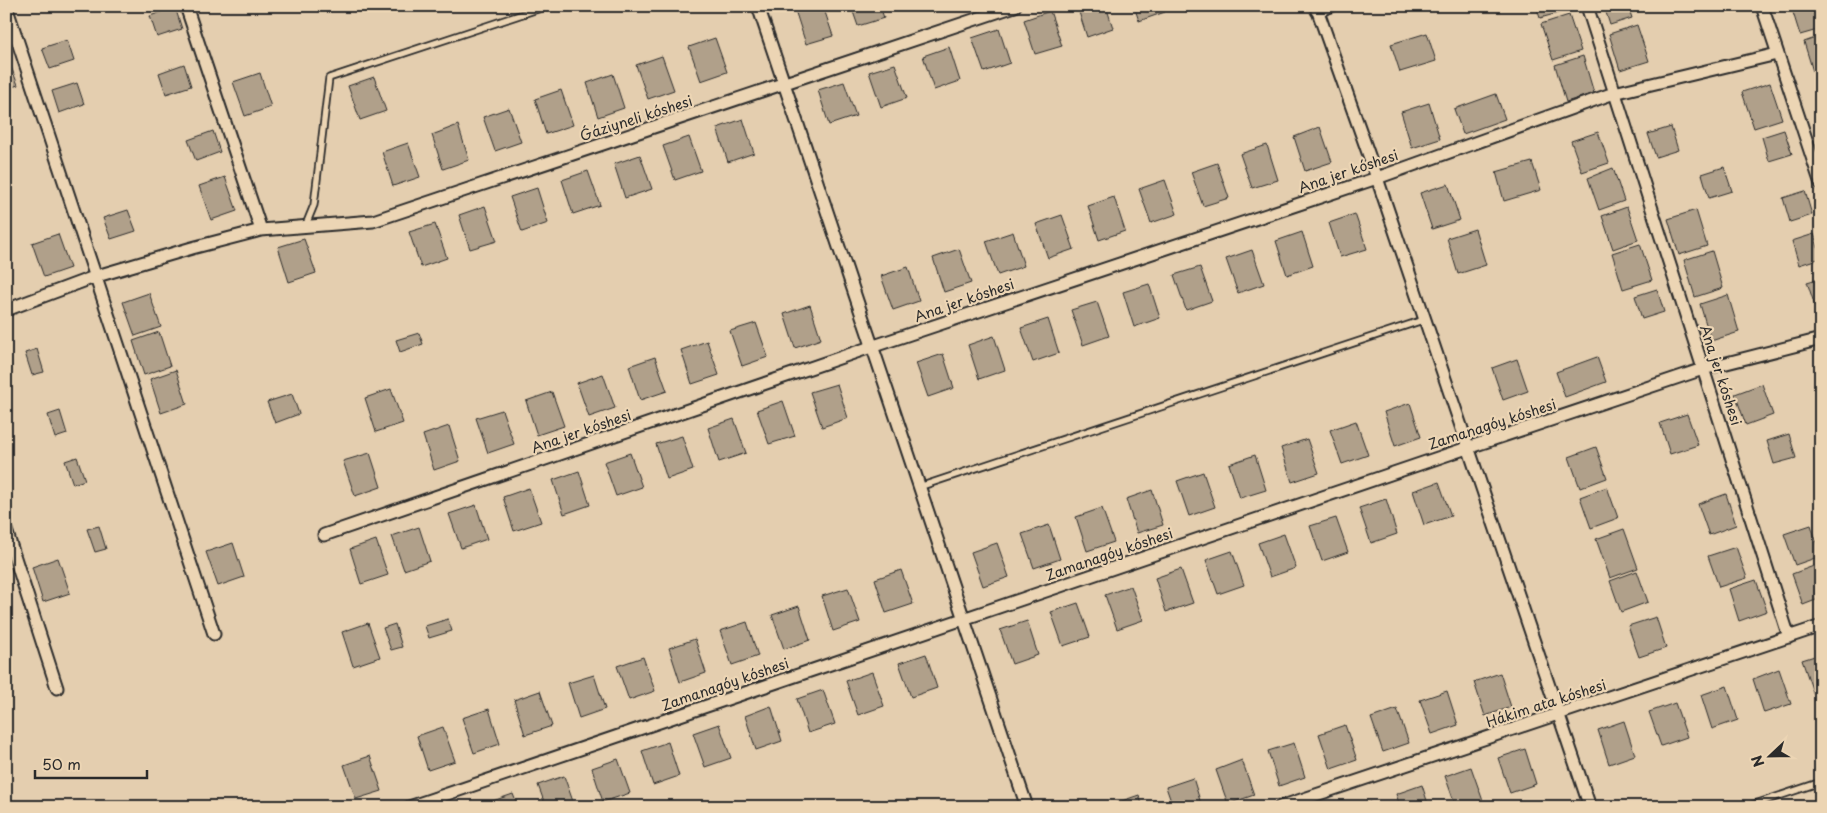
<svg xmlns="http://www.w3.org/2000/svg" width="1827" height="813" font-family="'Playpen Sans',sans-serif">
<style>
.building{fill:#b0a08a;stroke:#2b2b2b}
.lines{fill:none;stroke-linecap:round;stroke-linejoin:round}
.lane-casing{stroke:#2b2b2b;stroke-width:9}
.street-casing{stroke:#2b2b2b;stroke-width:15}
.lane{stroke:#ecd5b4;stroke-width:5.5}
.street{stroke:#ecd5b4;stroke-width:11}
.labels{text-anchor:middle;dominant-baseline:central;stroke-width:4.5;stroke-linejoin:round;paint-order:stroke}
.street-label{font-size:14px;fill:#2b2b2b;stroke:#ecd5b4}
</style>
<rect width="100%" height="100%" fill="#e4ceaf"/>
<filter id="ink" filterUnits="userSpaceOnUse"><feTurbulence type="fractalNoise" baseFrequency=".02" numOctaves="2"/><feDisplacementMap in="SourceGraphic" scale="10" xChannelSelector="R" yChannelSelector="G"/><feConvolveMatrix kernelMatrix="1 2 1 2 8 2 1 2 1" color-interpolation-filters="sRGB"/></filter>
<g filter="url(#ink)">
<!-- building -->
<path class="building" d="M807,6H823L833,36L806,44L795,10Z
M851,6H880L884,18L858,26Z
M1077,6H1106L1113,28L1087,37Z
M1134,6H1163L1165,12L1139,21Z
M1536,6H1560L1562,12L1540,18Z
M1604,6H1628L1632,18L1610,25Z
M1791,6H1821V29L1800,35Z
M175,7L182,29L157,37L150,16Z
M1050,11L1062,46L1035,54L1024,20Z
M1569,15L1581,51L1553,60L1541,24Z
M1637,25L1649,61L1620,70L1609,34Z
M999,29L1010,63L984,72L972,38Z
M1427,33L1436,61L1400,72L1391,44Z
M1821,36V76L1815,78L1804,42Z
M715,38L727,72L701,81L689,47Z
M67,40L74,61L50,69L42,48Z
M949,47L960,81L934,90L923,56Z
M662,56L674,90L648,99L636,65Z
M1583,56L1594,93L1566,102L1555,65Z
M10,64L18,85L6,89V65Z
M184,64L191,86L166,94L159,73Z
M895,64L907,98L881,107L869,72Z
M260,73L271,107L245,116L233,82Z
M613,74L624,108L598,117L587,83Z
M374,77L386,111L360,120L348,86Z
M1821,81V100L1815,82Z
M844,82L856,116L829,125L818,90Z
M77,83L84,104L59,113L52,91Z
M1770,83L1782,119L1754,128L1742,92Z
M561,90L573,125L546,134L535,99Z
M1496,94L1505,119L1463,134L1454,109Z
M1429,103L1440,139L1412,148L1401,112Z
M509,108L521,142L495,151L483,117Z
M743,119L754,153L728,162L717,128Z
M458,125L469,160L443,169L432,135Z
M1320,127L1332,162L1305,171L1294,137Z
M1671,127L1678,150L1656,157L1648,134Z
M1784,130L1792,154L1769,161L1762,137Z
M213,131L220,152L196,161L188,140Z
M1598,132L1609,163L1582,172L1571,141Z
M689,137L701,171L675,180L663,146Z
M408,143L420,177L393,186L382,152Z
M1267,145L1278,180L1252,188L1240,154Z
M640,155L652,189L625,198L614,164Z
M1532,162L1541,190L1504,201L1496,172Z
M1217,163L1229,198L1203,206L1191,172Z
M1724,167L1732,191L1709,198L1702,174Z
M1613,168L1624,201L1599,210L1588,178Z
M588,171L600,205L573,214L562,180Z
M225,177L237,211L211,220L199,186Z
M1165,180L1177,214L1151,223L1139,189Z
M1448,184L1460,220L1432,229L1420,193Z
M537,188L548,223L522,232L510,197Z
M1805,191L1812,215L1790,222L1783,198Z
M1114,197L1125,231L1099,240L1088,206Z
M485,206L497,241L470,249L459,215Z
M1627,207L1638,240L1613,249L1602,216Z
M128,210L136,231L111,239L103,218Z
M1696,210L1707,246L1679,255L1668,219Z
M1355,214L1367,249L1340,257L1329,223Z
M1062,215L1074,249L1048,258L1036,224Z
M435,224L447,258L421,267L409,232Z
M1475,229L1486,265L1458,274L1447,238Z
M1013,232L1024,266L998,275L986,241Z
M1302,232L1313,266L1287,275L1276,241Z
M58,234L70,268L44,277L32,243Z
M1814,234L1821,258L1799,265L1792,241Z
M304,239L316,273L289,282L278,247Z
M1640,244L1652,280L1623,289L1612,253Z
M959,249L971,283L944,292L933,258Z
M1252,250L1264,284L1238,293L1226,259Z
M1712,251L1723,288L1695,297L1684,260Z
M908,267L919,301L893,310L881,276Z
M1200,267L1212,301L1186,310L1174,275Z
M1821,278V304L1815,306L1807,282Z
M1149,284L1160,318L1134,327L1123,292Z
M1657,289L1664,312L1642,319L1635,296Z
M149,293L161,327L135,336L123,302Z
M1728,295L1739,332L1711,341L1700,304Z
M1097,302L1109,336L1083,345L1071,310Z
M810,305L821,339L795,348L784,314Z
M1048,319L1059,353L1033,362L1021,328Z
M756,323L768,357L742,366L730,331Z
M159,332L170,366L144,375L133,341Z
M419,333L423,344L400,352L396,340Z
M994,336L1005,370L979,379L968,345Z
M707,341L719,375L692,384L681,350Z
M37,349L44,372L32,375L25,353Z
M943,354L954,388L928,397L916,363Z
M655,357L667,391L640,400L629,366Z
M1597,357L1606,382L1565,397L1556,372Z
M1517,359L1528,391L1503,400L1492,368Z
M176,370L187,404L161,413L150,379Z
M603,374L615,408L589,417L577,383Z
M837,384L848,418L822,427L810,392Z
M1762,384L1773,415L1746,425L1735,394Z
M391,389L403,423L376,432L365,398Z
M552,392L564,426L537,435L526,401Z
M292,394L299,414L275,423L267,402Z
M783,401L795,436L769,444L757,410Z
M1410,403L1421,437L1395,446L1384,412Z
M502,410L514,444L488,453L476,418Z
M60,411L67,434L55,438L48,415Z
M1687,414L1698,445L1670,454L1660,423Z
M734,419L746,453L719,462L708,428Z
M1356,421L1368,455L1342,464L1330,430Z
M449,426L460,461L434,470L423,435Z
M1789,434L1796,458L1774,464L1767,441Z
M682,436L693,470L667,479L656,444Z
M1307,439L1319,473L1292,482L1281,448Z
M1596,447L1607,478L1580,488L1569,457Z
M370,453L381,487L355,496L343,461Z
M630,453L642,487L616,496L604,462Z
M1255,455L1266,490L1240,498L1229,464Z
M77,457L85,480L73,484L65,461Z
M579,471L590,505L564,514L553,480Z
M1203,472L1215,507L1189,516L1177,481Z
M1439,482L1451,516L1424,525L1413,491Z
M1607,487L1618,518L1591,528L1580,497Z
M529,488L541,522L514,531L503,497Z
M1152,490L1163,525L1137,533L1126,499Z
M1726,494L1736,525L1709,535L1698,504Z
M1386,499L1397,534L1371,543L1359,508Z
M476,505L487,539L461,548L449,514Z
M1102,508L1114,542L1087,551L1076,517Z
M1336,518L1348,552L1322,561L1310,526Z
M1049,525L1060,559L1034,568L1022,534Z
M1811,525L1821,556L1795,565L1784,534Z
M99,526L106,549L95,552L87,529Z
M419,527L430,561L404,570L392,536Z
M1624,529L1638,568L1610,578L1596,539Z
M1284,534L1296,568L1270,577L1258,543Z
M376,540L388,575L361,584L350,549Z
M233,543L244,577L218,586L206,552Z
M997,543L1009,577L983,586L971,552Z
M1736,547L1747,578L1719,587L1708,556Z
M1232,551L1244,585L1218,594L1206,560Z
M58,558L70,593L43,602L32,567Z
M1819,564L1821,598L1803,605L1792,574Z
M1181,569L1193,603L1166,612L1155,578Z
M901,570L913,604L886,613L875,579Z
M1637,571L1648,602L1621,612L1610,581Z
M1756,580L1767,611L1739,621L1729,589Z
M1131,586L1143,620L1117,629L1105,595Z
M848,588L860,622L833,631L822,596Z
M1078,603L1090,637L1063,646L1051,612Z
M799,606L810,640L784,649L772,615Z
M1656,617L1666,648L1639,657L1628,626Z
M448,619L452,631L429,638L425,626Z
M1027,621L1038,655L1012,664L1000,630Z
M747,622L758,656L732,665L720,631Z
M368,623L380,657L353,666L342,632Z
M395,624L402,647L391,650L383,628Z
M695,639L706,673L680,682L669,648Z
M926,654L937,688L911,697L899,663Z
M1821,654V692L1814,695L1802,660Z
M643,657L655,691L629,700L617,666Z
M1779,669L1791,704L1764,713L1753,679Z
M872,672L884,706L858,715L846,681Z
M1500,673L1511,707L1485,716L1474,682Z
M594,675L605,709L579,718L568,683Z
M1727,686L1738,720L1712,729L1701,695Z
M823,690L835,724L808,733L797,699Z
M540,691L552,726L525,735L514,700Z
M1447,691L1458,725L1432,734L1420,700Z
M1675,703L1687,737L1661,746L1649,712Z
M771,706L782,741L756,750L745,716Z
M489,709L500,744L474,753L462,718Z
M1397,709L1409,743L1383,752L1371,718Z
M1624,721L1635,755L1609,764L1598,730Z
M719,724L731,758L705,767L693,733Z
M1345,725L1357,760L1331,769L1319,734Z
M443,727L455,761L428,770L417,736Z
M668,742L679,776L653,785L642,751Z
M1294,743L1305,777L1279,786L1268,751Z
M1525,749L1536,784L1510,793L1498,758Z
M370,756L382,791L356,799L344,765Z
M618,759L630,793L603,802L592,768Z
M1242,760L1254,795L1228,804L1216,770Z
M1471,767L1483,801L1467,807H1456L1445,776Z
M564,776L575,807H546L538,785Z
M1193,778L1202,807H1173L1166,787Z
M1422,785L1429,807H1400L1396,794Z
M513,794L518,807H488L487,803Z
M1139,795L1143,807H1114L1113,804Z
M1370,802L1372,807H1355Z"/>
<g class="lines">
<defs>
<path id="lane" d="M305,227L314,205L329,78L547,6
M919,487L1423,320
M1746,807L1821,782"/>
<path id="street" d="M6,6L214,634
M186,6L261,230
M758,6L1027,807
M1316,6L1377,178L1590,807
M1587,6L1789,637
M1762,6L1821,184
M1317,11L1331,6
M6,310L97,276L192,248L261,230L373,221L1015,6
M6,530L57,688
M324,535L871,347L1377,178L1614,93L1777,54
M409,807L1467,448L1703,369L1821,339
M1280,807L1821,626"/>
</defs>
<!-- lane casing -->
<use href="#lane" class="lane-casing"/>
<!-- street casing -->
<use href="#street" class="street-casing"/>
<!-- lane -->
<use href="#lane" class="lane"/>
<!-- street -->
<use href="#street" class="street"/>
</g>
</g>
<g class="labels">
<!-- street labels -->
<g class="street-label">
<text transform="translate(636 118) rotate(-18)">Ǵáziyneli kóshesi</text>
<text transform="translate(1348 171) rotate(-19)">Ana jer kóshesi</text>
<text transform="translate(964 300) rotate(-19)">Ana jer kóshesi</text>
<text transform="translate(1721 375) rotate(72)">Ana jer kóshesi</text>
<text transform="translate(1492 424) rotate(-18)">Zamanagóy kóshesi</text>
<text transform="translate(581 431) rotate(-19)">Ana jer kóshesi</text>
<text transform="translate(1109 554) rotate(-19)">Zamanagóy kóshesi</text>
<text transform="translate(725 684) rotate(-19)">Zamanagóy kóshesi</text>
<text transform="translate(1546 703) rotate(-18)">Hákim ata kóshesi</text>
</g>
</g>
<!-- margin -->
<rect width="1827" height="813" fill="none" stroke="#ecd5b4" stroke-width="25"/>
<rect x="12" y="12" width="1802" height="788" fill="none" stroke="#2b2b2b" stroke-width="2" filter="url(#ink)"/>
<!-- north arrow -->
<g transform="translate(1770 756) rotate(248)" stroke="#ecd5b4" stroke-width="4" paint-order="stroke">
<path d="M0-4L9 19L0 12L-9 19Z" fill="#2b2b2b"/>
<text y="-8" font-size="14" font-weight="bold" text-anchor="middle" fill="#2b2b2b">N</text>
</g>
<!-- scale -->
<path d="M35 770v8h112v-8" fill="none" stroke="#2b2b2b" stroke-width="2.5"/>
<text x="42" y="770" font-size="15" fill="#2b2b2b" stroke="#ecd5b4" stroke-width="4" paint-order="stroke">50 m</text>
</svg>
